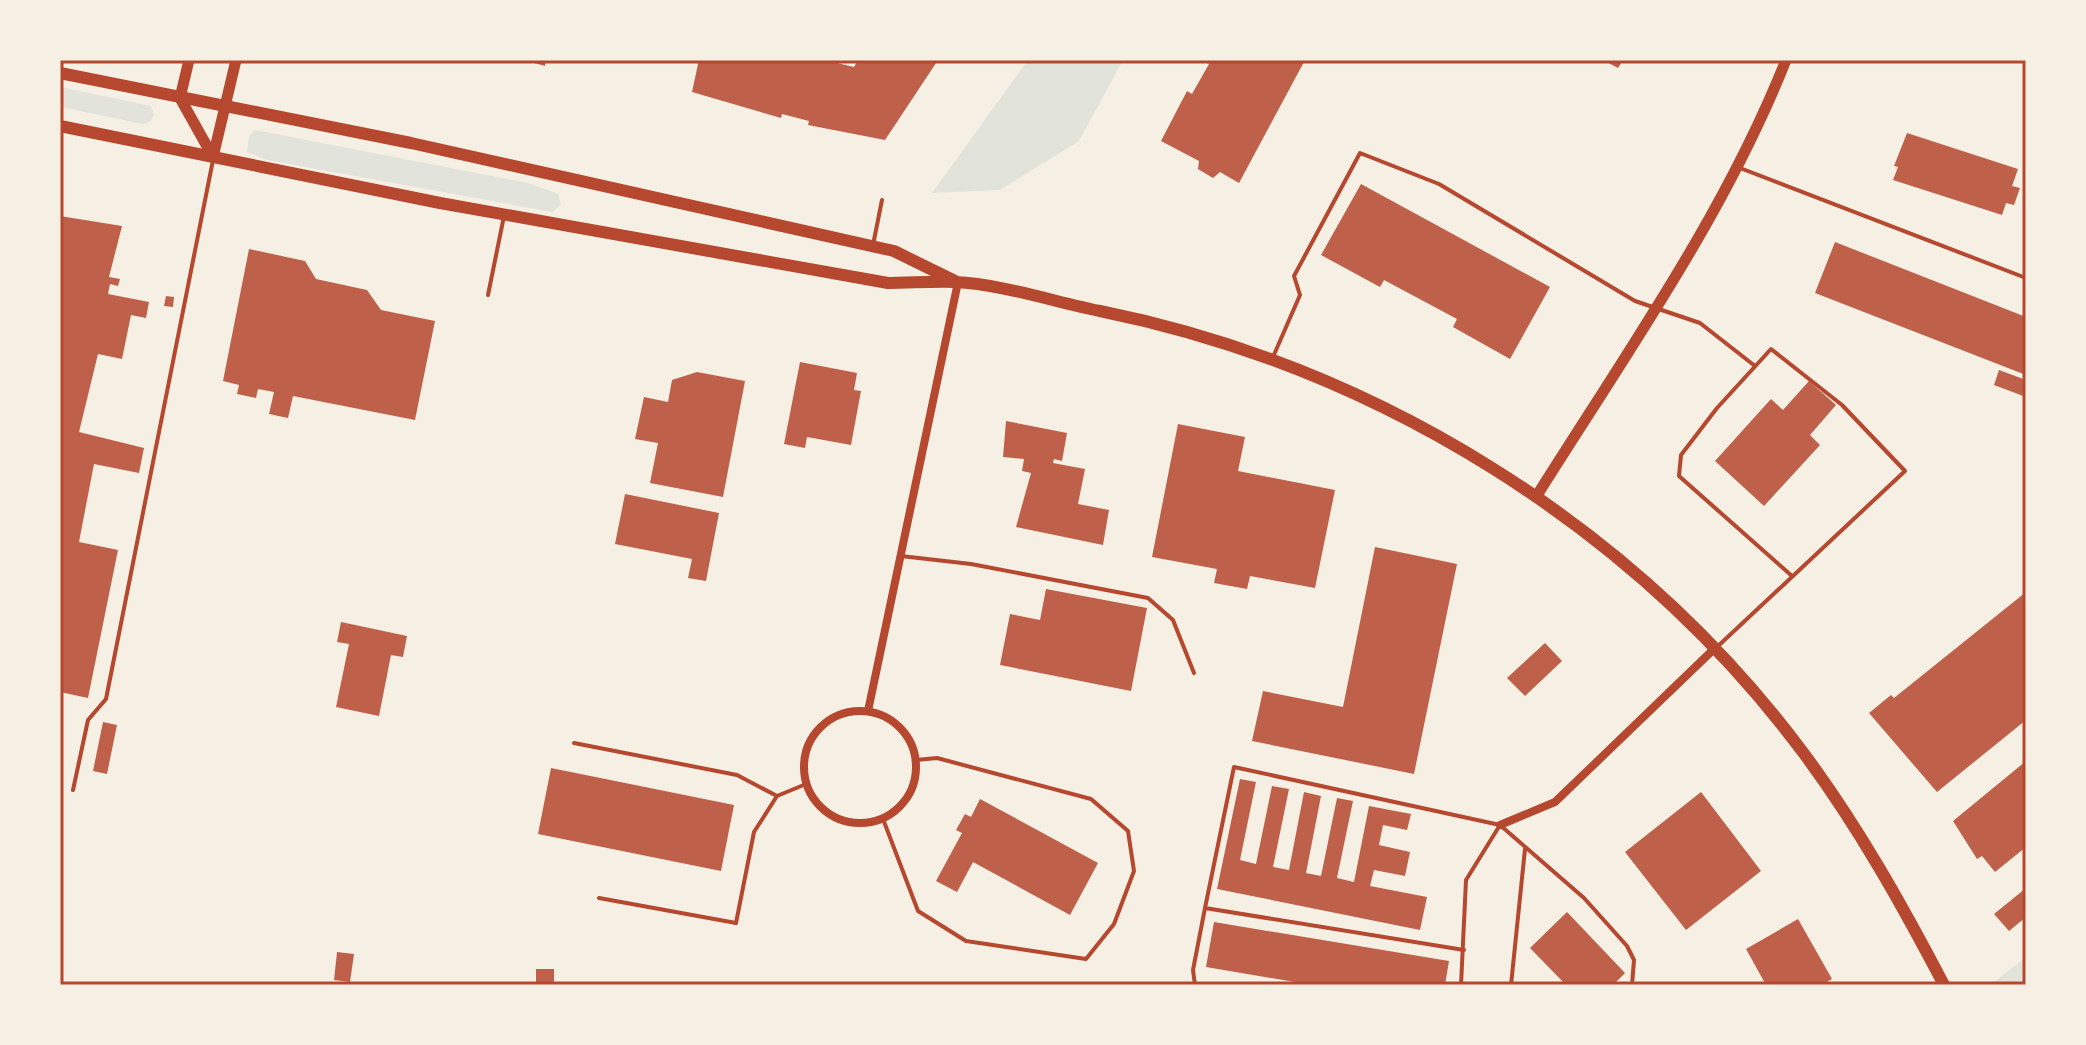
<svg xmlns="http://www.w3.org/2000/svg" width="2086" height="1045" font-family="'DM Sans',sans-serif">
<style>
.green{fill:#e2e4dc}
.building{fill:#bf614a}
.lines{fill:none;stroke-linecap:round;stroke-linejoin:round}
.service{stroke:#b5482f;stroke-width:4}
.minor{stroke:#b5482f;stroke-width:8}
.tertiary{stroke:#b5482f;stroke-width:11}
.secondary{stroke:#b5482f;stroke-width:12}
.neatline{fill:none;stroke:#b5482f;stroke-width:3}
</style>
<rect width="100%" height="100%" fill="#f6efe4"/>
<!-- green -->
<path class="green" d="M1028,60H1123L1079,141L1000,190L932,193Z
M60,87L151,106L154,115L150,122L143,124L60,107Z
M255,130L528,183L558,194L561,205L552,212L267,160L247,152L249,136Z
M2026,957V985H1996L1994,982Z"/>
<!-- building -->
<path class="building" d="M524,60H546L545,66Z
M696,60H825L854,67L858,60H938L885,140L808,125L809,121L782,114L781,118L692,92L698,64Z
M1200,60H1305L1239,183L1220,172L1213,178L1198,169L1199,161L1161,141L1187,91L1192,94L1209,64Z
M1603,60H1623L1618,68Z
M1907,133L2018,169L2012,186L2020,188L2014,205L2006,203L2002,215L1893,180L1898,167L1894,166Z
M1361,184L1550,287L1510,359L1453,327L1457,319L1384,280L1380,287L1321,255Z
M60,216L122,226L109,277L120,279L118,286L110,284L108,294L149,302L146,318L131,315L122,359L98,354L79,432L144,448L139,473L94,464L79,542L118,550L88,698L60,692Z
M1835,242L2026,317V375L1815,293Z
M249,249L305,261L316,279L367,290L381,310L435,321L415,420L293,396L288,418L269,414L274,392L258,389L256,398L237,394L239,385L223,381Z
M166,296L174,297L173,307L164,306Z
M800,362L857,373L854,390L861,391L851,445L807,437L805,448L784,444Z
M1999,370L2026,380V397L1994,385Z
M697,372L745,381L723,497L650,483L658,443L635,439L644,397L668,402L672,380Z
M1809,381L1836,405L1810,435L1820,445L1764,506L1715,461L1771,399L1783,410Z
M1006,421L1067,433L1062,461L1054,459L1053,463L1085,469L1078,504L1109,510L1103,545L1016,527L1031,473L1022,471L1024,459L1003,457Z
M1178,424L1245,437L1238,471L1335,490L1315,588L1250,576L1247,589L1214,583L1217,569L1152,557Z
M625,494L719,513L706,581L688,578L692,559L615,544Z
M1375,547L1457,564L1414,774L1252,741L1263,691L1343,707Z
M1046,589L1147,608L1131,691L1000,665L1010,614L1040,620Z
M2026,592V720L1937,792L1869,713L1891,695L1894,698Z
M341,622L407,636L403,657L391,655L379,716L336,707L349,644L337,642Z
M1545,643L1562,661L1525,696L1507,678Z
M103,722L117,725L107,774L93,771Z
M2026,761V847L1995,872L1982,856L1977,859L1953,821Z
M551,768L734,805L721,871L538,834Z
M1240,779L1256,782L1240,860L1256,864L1272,786L1289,789L1273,867L1289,870L1304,792L1321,796L1306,873L1321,876L1337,798L1353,801L1337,878L1354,882L1369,806L1411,814L1407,830L1383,825L1379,845L1410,852L1405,876L1374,870L1370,886L1427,897L1420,930L1217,889Z
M1701,792L1761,871L1686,930L1625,852Z
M980,799L1098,863L1070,915L973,862L957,892L936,881L962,833L956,830L965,814L971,817Z
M2026,888V917L2009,931L1994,914Z
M1567,912L1625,973L1613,985H1566L1530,948Z
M1798,919L1832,979L1821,985H1766L1746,949Z
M1214,922L1449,961L1445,985H1312L1206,967Z
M337,952L354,954L350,982L334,980Z
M536,969H554V982L536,985Z"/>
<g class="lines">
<!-- service -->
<path class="service" d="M1740,168L2026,278
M873,245L882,200
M488,295L504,216
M1273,357L1300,295L1294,276L1360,153L1439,184L1635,301L1700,323L1755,366
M901,556L971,564L1148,598L1173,620L1194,673
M1717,647L1905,471L1842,405L1771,349L1717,408L1681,455L1679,476L1792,576
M574,743L737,775L777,796L806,784
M73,790L88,720L106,699L213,160
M883,819L918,911L966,941L1086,959L1114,924L1134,871L1128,831L1091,799L937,758L916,760
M599,898L736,923L754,832L777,796
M1205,908L1234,767L1500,825L1584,898L1627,946L1634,960L1632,985
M1195,985L1193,970L1205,908L1464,950
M1461,985L1466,880L1500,825
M1511,985L1525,849"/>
<!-- minor -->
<path class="minor" d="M804 767a56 56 0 1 1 112 0a56 56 0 1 1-112 0Z
M868,711L958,282
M1500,825L1555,802L1715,648"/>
<!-- tertiary -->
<path class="tertiary" d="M189,60L180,98L213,157
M213,157L236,60
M1536,497C1625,355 1724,216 1786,60"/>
<!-- secondary -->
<path class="secondary" d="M60,73L411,143L894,251L955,281
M60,126L440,203L888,283C910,283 933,281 955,282C1001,284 1055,302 1100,311C1377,367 1636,527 1805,755C1859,828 1902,905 1944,985"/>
</g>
<!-- border -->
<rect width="2086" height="1045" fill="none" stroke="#f6efe4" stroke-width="124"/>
<rect x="62" y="62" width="1962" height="921" class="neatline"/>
</svg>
